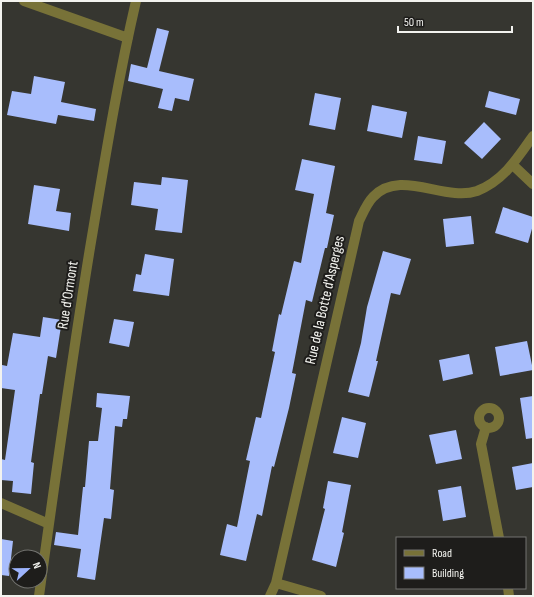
<svg xmlns="http://www.w3.org/2000/svg" width="534" height="597" font-family="'Sofia Sans Condensed',sans-serif">
<style>
.building{fill:#a8bdfc}
.lines{fill:none;stroke-linecap:round;stroke-linejoin:round}
.minor{stroke:#787238;stroke-width:10}
.labels{text-anchor:middle;dominant-baseline:central;stroke-width:4;stroke-linejoin:round;paint-order:stroke}
.street-label{font-size:15px;fill:#f3f3ef;stroke:#1e1d1b}
</style>
<rect width="100%" height="100%" fill="#363630"/>
<!-- building -->
<path class="building" d="M157,28L169,31L159,71L194,79L189,101L175,98L172,111L158,108L163,89L128,81L131,64L147,68Z
M34,76L65,82L61,102L96,109L94,121L58,115L56,124L7,115L12,91L31,94Z
M489,91L520,99L516,115L485,107Z
M315,93L341,98L335,130L309,125Z
M372,105L407,112L402,138L367,131Z
M484,122L501,139L482,159L464,143Z
M418,136L446,141L442,164L414,160Z
M302,159L335,166L326,213L334,215L327,248H325L312,302L306,300L292,373L296,374L289,408L274,467L272,466L262,516L257,514L246,561L220,555L227,524L237,527L250,461L246,460L256,417L261,418L275,352L272,351L279,314L281,315L294,261L301,263L314,194L295,190Z
M162,177L188,180L182,233L155,230L158,209L131,205L134,182L161,185Z
M34,185L60,189L56,211L71,213L69,231L28,224Z
M503,207L533,217V225L528,243L495,233Z
M471,216L474,244L446,247L443,219Z
M383,251L411,259L400,295L391,293L376,361H378L369,397L348,392L361,343L367,307Z
M145,254L174,259L169,296L133,291L136,274L141,275Z
M43,317L62,320L56,358L48,356L42,394H40L31,462L34,463L31,494L12,492L13,481L1,480V459L5,460L15,390L1,388L2,365L7,366L13,333L40,337Z
M114,319L134,322L129,347L109,343Z
M527,341L533,370L500,376L495,347Z
M469,354L473,374L443,381L439,360Z
M97,393L130,396L127,419H123L122,427L115,426L110,489L114,490L111,519L104,518L95,580L77,577L81,549L54,545L56,532L78,535L83,487H85L89,441H98L102,408L96,407Z
M533,396V438L526,439L520,398Z
M342,417L366,423L358,458L333,453Z
M456,430L462,459L436,464L429,435Z
M533,463V487L516,490L512,467Z
M328,481L351,485L342,532L344,533L336,567L312,560L325,509L323,508Z
M461,486L466,517L443,521L438,490Z
M1,539L13,541L9,576L1,575Z"/>
<g class="lines">
<!-- minor -->
<path class="minor" d="M24,1L128,38
M513,165L533,184
M479 418a10 10 0 1 1 20 0a10 10 0 1 1-20 0Z
M486,427L481,444L499,538
M1,503L49,524
M276,583L321,596
M508,588L509,596
M39,596C55,480 71,364 90,248C104,165 117,83 136,1
M270,596L276,583L359,221C363,213 367,203 373,197C400,168 444,202 477,191C503,181 517,159 533,136"/>
</g>
<g class="labels">
<!-- street labels -->
<g class="street-label">
<text transform="translate(68 295) rotate(-81)">Rue d'Ormont</text>
<text transform="translate(325 300) rotate(-77)">Rue de la Botte d'Asperges</text>
</g>
</g>
<!-- border -->
<rect width="534" height="597" fill="none" stroke="#f3f3ef" stroke-width="4"/>
<!-- legend -->
<rect x="396" y="537" width="130" height="52" fill="#1e1d1b" stroke="#737370"/>
<rect x="404" y="550" width="20" height="6" fill="#787238" stroke="#737370"/>
<text x="432" y="557" font-size="12" fill="#f3f3ef">Road</text>
<rect x="404" y="567" width="20" height="12" fill="#a8bdfc" stroke="#737370"/>
<text x="432" y="577" font-size="12" fill="#f3f3ef">Building</text>
<!-- north arrow -->
<g transform="translate(28 569) rotate(68)"><circle r="19" fill="#1e1d1b" stroke="#737370"/>
<path d="M0-3L7 15L0 10L-7 15Z" fill="#9db4fd"/>
<text y="-6" font-size="11" font-weight="bold" text-anchor="middle" fill="#f3f3ef">N</text>
</g>
<!-- scale -->
<path d="M398 26v6h114v-6" fill="none" stroke="#f3f3ef" stroke-width="2"/>
<text x="404" y="26" font-size="12" fill="#f3f3ef" stroke="#1e1d1b" stroke-width="3" paint-order="stroke">50 m</text>
</svg>
